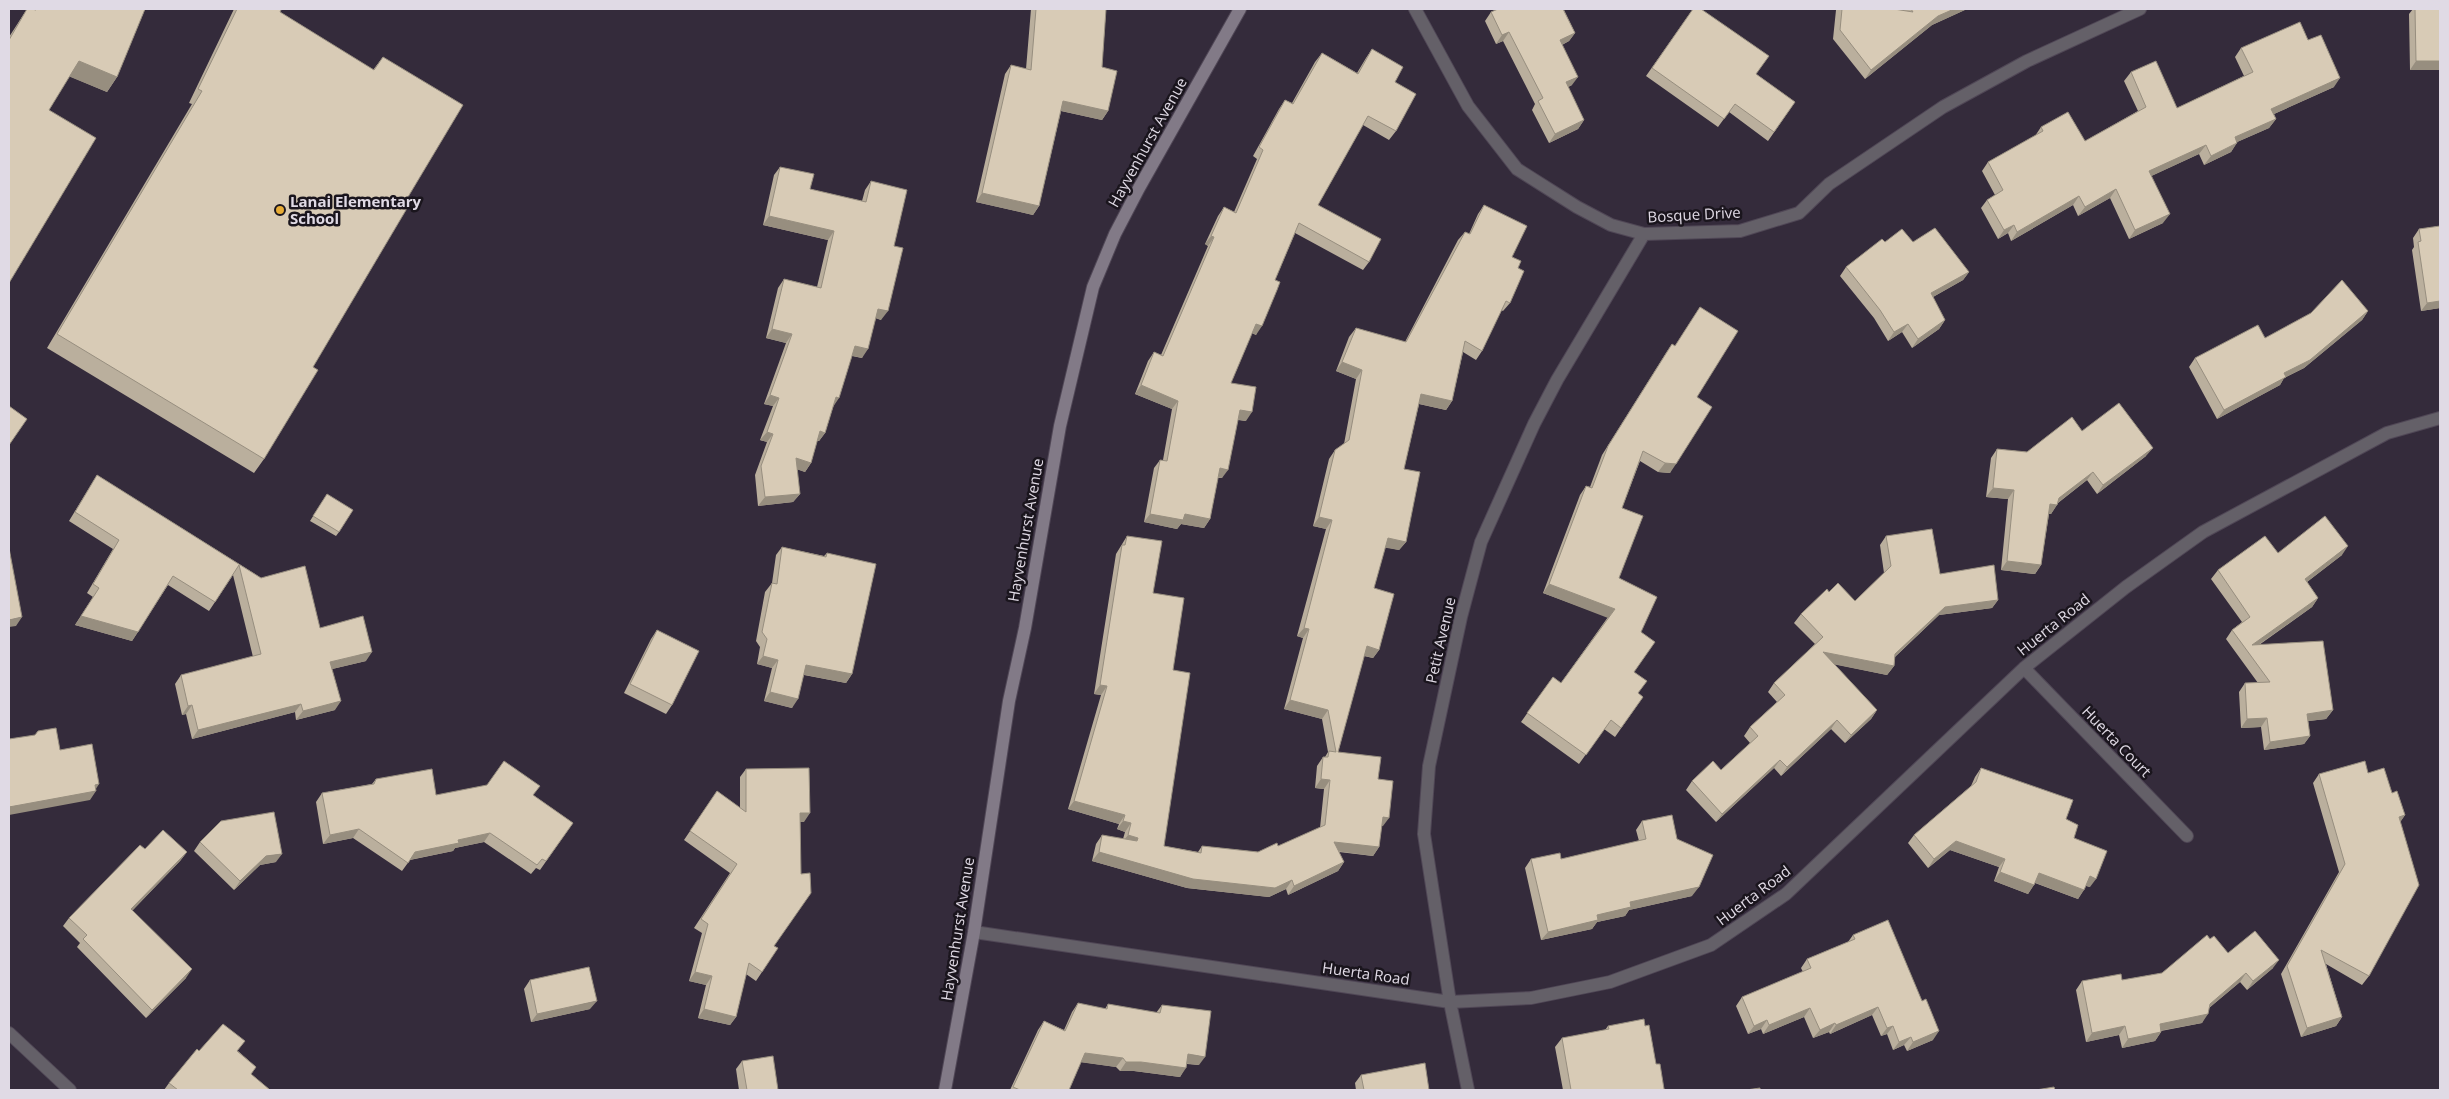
<svg xmlns="http://www.w3.org/2000/svg" width="2449" height="1099" font-family="'Open Sans',sans-serif">
<style>
.lines{fill:none;stroke-linecap:round;stroke-linejoin:round}
.street-casing{stroke:#504756;stroke-width:14}
.secondary-casing{stroke:#504756;stroke-width:14}
.street{stroke:#646068;stroke-width:12}
.secondary{stroke:#827a87;stroke-width:12}
.wall{fill:#baaf9d}
.shaded-wall{fill:#978e7f}
.building{fill:#d8cbb6;stroke:#978e7f}
.poi-dot{fill:#e7ac36;stroke:#1a151d;stroke-width:2}
.labels{text-anchor:middle;dominant-baseline:central;stroke-width:5;stroke-linejoin:round;paint-order:stroke}
.street-label{font-size:15px;fill:#e0dae5;stroke:#1a151d}
.poi-label{font-size:15px;font-weight:bold;fill:#e0dae5;stroke:#1a151d;text-anchor:start}
</style>
<rect width="100%" height="100%" fill="#342b3b"/>
<g class="lines">
<defs>
<path id="street" d="M1415,9L1468,106L1517,169L1577,207L1611,225L1644,234L1740,231L1799,213L1829,184L1943,107L2027,61L2140,9
M2024,668L2187,836
M974,932L1450,1002L1531,998L1610,982L1711,945L1786,894L2024,668L2126,587L2203,532L2387,433L2440,418
M9,1033L70,1090
M1468,1090L1450,1002L1424,834L1429,766L1461,617L1481,542L1534,424L1557,380L1644,234"/>
<path id="secondary" d="M945,1090L974,932L1009,701L1025,628L1060,426L1093,287L1115,234L1139,188L1240,9"/>
</defs>
<!-- street casing -->
<use href="#street" class="street-casing"/>
<!-- secondary casing -->
<use href="#secondary" class="secondary-casing"/>
<!-- street -->
<use href="#street" class="street"/>
<!-- secondary -->
<use href="#secondary" class="secondary"/>
</g>
<!-- wall -->
<path class="wall" d="M27,9H145L117,77L107,92L69,76L49,110L9,283V37Z
M234,9H278L280,12L373,70L383,57L405,202L313,367L264,459L254,473L47,348L192,104L189,103Z
M1031,9H1106L1102,67L1108,111L1102,120L1061,111L1039,206L1033,215L976,202L1005,74L1011,65L1026,69Z
M1498,9H1567L1564,10L1575,33L1569,41L1562,45L1572,85L1568,87L1584,120L1578,129L1549,143L1532,110L1535,104L1503,41L1496,44L1485,21L1491,12Z
M1693,9L1756,74L1795,102L1768,141L1729,112L1718,127L1646,76Z
M1837,9H1894L1901,10L1900,9H1967L1932,25L1865,79L1833,39L1836,10Z
M2413,9H2440V70H2410L2409,14Z
M2308,40L2334,87L2274,114L2276,119L2269,128L2237,142L2231,152L2204,165L2199,154L2151,176L2163,223L2129,239L2110,198L2078,216L2073,205L2011,241L2008,233L1998,239L1981,208L1987,200L1995,195L1982,171L1988,162L2035,136L2041,127L2085,141L2138,111L2124,81L2131,72L2177,108L2244,76L2235,57L2241,48Z
M1372,49L1395,82L1396,131L1389,140L1363,125L1318,205L1369,262L1363,270L1295,233L1275,280L1256,335L1252,333L1231,383L1246,421L1238,420L1222,478H1218L1210,519L1204,528L1181,524L1177,529L1144,522L1154,468L1160,460H1163L1172,409L1135,394L1148,361L1154,352L1161,355L1208,246L1205,244L1218,216L1224,207L1234,212L1257,159L1253,156L1279,109L1285,100L1292,103L1315,62L1322,53L1357,73L1366,58Z
M780,167L810,189L862,201L865,190L871,181L894,246L881,320L876,318L862,358L852,356L833,407L825,433L819,441H817L811,463L805,472L797,469L800,494L793,502L758,506L755,475L767,442L760,440L773,406L764,404L786,343L766,338L778,288L784,279L817,287L828,240L763,225L774,175Z
M1484,205L1518,268L1510,303L1503,311L1501,310L1482,351L1476,360L1463,352L1452,401L1446,410L1419,404L1404,469L1406,542L1399,550L1385,547L1374,588L1379,650L1373,658L1364,656L1338,752L1378,779L1383,826H1381L1379,847L1373,856L1339,852L1344,862L1338,871L1288,895L1286,889L1269,897L1187,888L1092,861L1096,844L1102,835L1123,839L1125,832L1117,829L1119,824L1068,809L1101,695L1094,694L1116,554L1127,536L1153,593L1173,670L1164,846L1198,852L1202,846L1258,852L1278,846L1320,828L1324,789L1315,788L1317,766L1323,757H1325L1328,752L1322,719L1284,709L1303,638L1297,636L1326,529L1313,526L1329,459L1335,450L1344,444L1356,379L1336,371L1349,337L1356,328L1405,342L1458,240L1465,232L1469,234L1478,214Z
M2440,226V308L2421,311L2412,250L2414,247L2413,238L2419,229Z
M1885,242H1913L1969,272L1963,280L1933,297L1945,320L1939,329L1912,348L1902,332L1888,341L1874,318L1840,276L1846,267Z
M1700,307L1697,397L1670,473L1658,472L1640,461L1622,508L1619,578L1641,632L1634,672L1638,693L1643,697L1615,737L1604,729L1579,764L1521,722L1553,677L1561,683L1608,617L1543,593L1580,495L1586,486L1590,487L1602,455L1666,353L1672,344L1675,346Z
M2368,311L2362,320L2304,368L2284,378L2280,385L2217,419L2189,367L2195,358L2265,338Z
M2082,431L2146,456L2097,494L2087,480L2058,503L2051,514H2049L2041,565L2035,574L2001,570L2008,499L1986,497L1991,458L1997,449L2027,452Z
M97,475L261,578L320,628L366,661L332,669L335,710L296,720L295,712L192,739L186,714L182,715L175,684L181,675L253,657L233,575L209,611L168,585L132,641L75,625L93,597L87,593L113,549L69,521Z
M327,494L339,532L336,536L310,521Z
M1886,536L1940,574L1998,600L1992,608L1939,615L1895,657L1894,666L1887,675L1834,664L1877,710L1871,719L1845,743L1831,729L1781,776L1774,768L1716,822L1686,790L1692,781L1721,770L1750,743L1744,736L1750,727L1777,702L1768,692L1774,683L1815,644L1794,623L1801,614L1829,592L1855,601L1884,573L1880,545Z
M782,547L824,556L827,553L852,674L846,683L804,675L792,708L764,701L772,668L757,664L760,647L756,641L765,592L772,583L776,555Z
M2278,553L2342,555L2307,582L2318,598L2312,607L2259,645L2333,710L2326,719L2308,721L2310,736L2304,744L2264,750L2261,727L2241,728L2239,692L2245,683H2258L2226,639L2232,630L2242,622L2211,579L2218,570Z
M657,630L672,705L666,714L624,693L651,639Z
M1981,768L2066,819L2090,887L2086,886L2078,899L2035,883L2028,894L1994,881L1999,867L1950,850L1928,868L1908,843L1914,835L1971,786L1975,777Z
M746,769L804,822H800L774,946L762,972L756,981L746,974L736,1017L730,1025L698,1018L706,985L689,981L702,933L694,928L730,873L684,840L717,791L740,808V777Z
M2319,774L2392,793L2405,815L2400,822L2369,976L2362,985L2326,964L2342,1017L2336,1026L2301,1037L2281,974L2339,872L2313,783Z
M376,779L436,795H533L573,823L540,870L536,868L531,874L484,842L455,848L453,851L410,860L402,871L353,838L323,844L316,802L322,793L372,784Z
M1642,821L1677,839L1692,896L1629,910L1625,916L1597,922L1592,929L1541,940L1525,868L1531,859H1561L1639,841L1636,830Z
M200,842L276,862L260,865L234,890L194,851Z
M145,849L187,852L180,861L132,911L186,978L146,1018L77,947L80,943L63,926L69,918Z
M1853,935L1933,1040L1907,1051L1904,1045L1893,1050L1887,1034L1881,1036L1872,1015L1830,1034L1829,1032L1813,1038L1804,1017L1763,1034L1761,1029L1748,1034L1736,1006L1742,997L1803,972L1801,968L1807,959L1848,942Z
M2210,939L2228,953L2273,968L2247,990L2240,982L2209,1008L2202,1023L2161,1031V1032L2155,1041L2122,1048L2119,1035L2086,1042L2076,990L2082,981L2122,980L2162,973Z
M530,980L590,1009L531,1022L524,989Z
M1078,1003L1105,1009L1108,1004L1156,1013L1162,1005L1199,1065L1187,1064L1180,1077L1134,1071H1120L1116,1067L1081,1062L1069,1090H1010L1038,1030L1044,1021L1064,1030L1072,1012Z
M1608,1026H1645L1656,1064L1664,1089L1666,1090H1563L1555,1047L1562,1038L1605,1030Z
M199,1051H238L256,1067L251,1074L270,1090H164L169,1083Z
M742,1061L778,1090H739L736,1069Z
M1361,1075L1429,1090H1356L1355,1083Z"/>
<!-- shaded-wall -->
<path class="shaded-wall" d="M1954,9H1967L1932,25L1865,79L1871,70L1938,16Z
M1509,32L1503,41L1496,44L1502,35Z
M1575,33L1569,41L1554,49L1560,40Z
M79,61L117,77L107,92L68,76Z
M2416,61H2440V70H2410Z
M1578,77L1572,85L1560,91L1566,82Z
M2340,78L2334,87L2265,118L2271,109Z
M1063,101L1108,111L1102,120L1057,110Z
M2276,119L2269,128L2228,146L2235,137Z
M1584,120L1578,129L1549,143L1555,134Z
M2237,143L2231,152L2204,165L2211,156Z
M2206,145L2199,154L2143,180L2149,171Z
M2116,189L2110,198L2078,216L2085,207Z
M982,193L1039,206L1033,215L976,202Z
M2079,196L2073,205L2011,241L2017,232Z
M2170,214L2163,223L2129,239L2135,230Z
M769,216L834,231L828,240L763,225Z
M2014,225L2008,233L1998,239L2004,230Z
M1211,236L1214,237L1208,246L1205,244Z
M1969,272L1963,280L1924,302L1931,293Z
M2440,301V308L2421,311L2427,303Z
M878,309L888,311L881,320L872,317Z
M2368,311L2362,320L2304,368L2284,378L2280,385L2217,419L2224,410Z
M1945,320L1939,329L1912,348L1918,339Z
M1256,324L1262,326L1256,335L1250,332Z
M1908,324L1902,332L1888,341L1894,332Z
M772,329L792,334L786,343L766,338Z
M855,346L868,349L862,358L849,355Z
M1342,362L1362,370L1356,379L1336,371Z
M1141,385L1178,401L1172,409L1135,394Z
M1421,394L1452,401L1446,410L1415,403Z
M770,395L779,398L773,406L764,404Z
M836,397L839,398L833,407Z
M1240,410L1252,412L1246,421L1234,419Z
M820,431L825,433L819,441L814,440Z
M767,432L773,434L767,442L760,440Z
M2153,448L2146,456L2097,494L2103,485Z
M796,458L811,463L805,472L790,467Z
M1665,463L1676,464L1670,473L1658,472Z
M1220,468L1228,470L1222,478L1214,477Z
M2093,472L2087,480L2055,505H2057L2051,514L2044,513L2050,504Z
M1993,488L2014,490L2008,499L1986,497Z
M800,494L793,502L758,506L765,497Z
M1150,514H1185L1210,519L1204,528L1181,524L1177,529L1144,522Z
M1319,517L1332,520L1326,529L1313,526Z
M1388,538L1406,542L1399,550L1381,547Z
M2348,546L2342,555L2299,588L2305,579Z
M2007,561L2041,565L2035,574L2001,570Z
M1549,584L1615,609L1608,618L1543,593Z
M2318,598L2312,607L2248,652L2252,645Z
M1998,600L1992,608L1939,615L1889,662L1895,654L1945,607Z
M81,616L138,632L132,641L75,625Z
M22,617L16,626L9,627V620Z
M1304,628L1309,629L1303,638L1297,636Z
M1367,646L1379,650L1373,658L1361,655Z
M372,652L366,661L324,671L330,662Z
M1823,652L1894,666L1887,675L1817,661Z
M763,656L778,660L772,668L757,664Z
M806,665L852,674L846,683L800,674Z
M1100,685L1107,686L1101,695L1094,694Z
M770,692L798,699L792,708L764,701Z
M1290,700L1328,710L1322,719L1284,709Z
M341,701L335,710L296,720L303,711Z
M301,704L295,712L192,739L198,730Z
M192,705L186,714L182,715L188,706Z
M1877,710L1871,719L1845,743L1851,735Z
M2333,710L2326,719L2301,722L2307,714Z
M2267,718L2261,727L2241,728L2247,719Z
M1837,720L1831,729L1781,776L1787,767Z
M2310,736L2304,744L2264,750L2270,742Z
M1780,760L1774,768L1716,822L1722,814Z
M1321,779L1330,780L1324,789L1315,788Z
M99,784L94,792L96,791L90,800L9,815V807Z
M1074,801L1125,815L1119,824L1068,809Z
M800,813H810L804,822H794Z
M2405,815L2399,824V817Z
M1383,817L1389,818L1383,826H1376Z
M1123,821L1131,823L1125,832L1117,829Z
M359,829L353,838L323,844L330,835Z
M490,833L484,842L455,848L453,851L409,860L415,852L458,840Z
M1128,835L1138,838L1132,847L1121,844Z
M1956,841L2005,859L1999,867L1950,850L1928,868L1934,859Z
M1334,842L1379,847L1373,856L1328,850Z
M187,852L180,861L125,918L131,909Z
M1099,852L1292,880L1286,889L1269,897L1187,888L1092,861Z
M282,854L276,862L260,865L234,890L240,881L266,856Z
M1344,862L1338,871L1288,895L1294,886Z
M2000,872L2034,885L2028,894L1994,881Z
M2039,873L2084,890L2078,899L2033,882Z
M2090,876L2096,879L2090,887L2084,885Z
M1699,887L1692,896L1629,910L1625,916L1597,922L1592,929L1541,940L1548,932L1630,902Z
M2279,960L2273,968L2247,990L2253,981Z
M192,969L186,978L146,1018L152,1010Z
M695,972L712,976L706,985L689,981Z
M2246,973L2240,982L2203,1013L2210,1004Z
M597,1001L590,1009L531,1022L537,1014Z
M1878,1007L1872,1015L1830,1034L1836,1025Z
M1810,1008L1804,1017L1763,1034L1769,1025Z
M704,1009L736,1017L730,1025L698,1018Z
M2208,1014L2202,1023L2153,1032L2160,1024Z
M2342,1017L2336,1026L2301,1037L2307,1028Z
M1767,1020L1761,1029L1748,1034L1754,1026Z
M1835,1023L1829,1032L1813,1038L1820,1030Z
M1893,1026L1887,1034L1881,1036L1887,1028Z
M2125,1026L2119,1035L2086,1042L2092,1033Z
M1939,1031L1933,1040L1907,1051L1913,1042Z
M2161,1032L2155,1041L2122,1048L2128,1039Z
M1911,1037L1904,1045L1893,1050L1899,1042Z
M1085,1053L1123,1058L1116,1067L1079,1062Z
M1188,1054L1205,1057L1199,1065L1182,1063Z
M1126,1062H1141L1186,1068L1180,1077L1134,1071H1120Z"/>
<!-- building -->
<path class="building" d="M27,9H32L36,10V9H145L117,77L79,61L49,110L96,138L9,283V40Z
M237,9H278L281,10L280,12L374,70L383,57L463,105L405,202L409,205L313,367L318,370L264,459L57,334L202,91L198,89Z
M1036,9H1106L1102,67L1117,71L1108,111L1063,101L1039,206L982,193L1011,65L1031,70Z
M1498,9H1563L1575,33L1560,40L1578,77L1566,82L1584,120L1555,134L1538,101L1543,98L1509,32L1502,35L1491,12Z
M1693,9H1701L1769,56L1756,74L1795,102L1774,132L1735,104L1724,119L1652,68Z
M1842,9H1894L1913,12L1911,9H1954L1938,16L1871,70L1840,30Z
M2415,9H2440V61H2416Z
M2300,22L2308,40L2321,35L2340,78L2271,109L2276,119L2235,137L2237,143L2211,156L2206,145L2149,171L2170,214L2135,230L2116,189L2085,207L2079,196L2017,232L2014,225L2004,230L1987,200L2003,190L1988,162L2043,131L2041,127L2068,112L2085,141L2146,107L2131,72L2156,61L2177,108L2253,72L2241,48Z
M1372,49L1403,67L1395,82L1416,94L1396,131L1368,116L1318,205L1381,239L1369,262L1299,223L1275,280L1280,282L1277,290L1262,326L1256,324L1231,383L1256,387L1252,412L1240,410L1228,470L1220,468L1210,519L1185,514L1183,520L1150,514L1160,460L1167,461L1178,401L1141,385L1154,352L1163,356L1214,237L1211,236L1224,207L1236,213L1263,150L1259,147L1285,100L1293,104L1322,53L1358,74Z
M780,167L814,174L810,189L866,202L871,181L907,190L894,246L903,248L888,311L878,309L868,349L855,346L839,398L836,397L825,433L820,431L811,463L796,458L800,494L765,497L761,466L773,434L767,432L779,398L770,395L792,334L772,329L784,279L821,288L834,231L769,216Z
M1484,205L1527,226L1512,257L1521,261L1518,268L1524,271L1510,303L1506,301L1482,351L1465,341L1452,401L1421,394L1404,469L1420,472L1406,542L1388,538L1374,588L1394,594L1379,650L1367,646L1338,752L1381,757L1378,779L1393,781L1389,818L1383,817L1379,847L1334,842L1344,862L1294,886L1292,880L1275,888L1193,879L1099,852L1102,835L1137,841L1138,838L1128,835L1131,823L1123,821L1125,815L1074,801L1107,686L1100,685L1122,545H1125L1127,536L1162,541L1153,593L1184,598L1173,670L1190,673L1164,846L1201,853L1202,846L1258,852L1277,843L1278,846L1325,825L1330,780L1321,779L1323,757H1328L1329,751L1336,752L1328,710L1290,700L1309,629L1304,628L1332,520L1319,517L1335,450L1349,440L1362,370L1342,362L1356,328L1406,342L1465,232L1470,234Z
M2440,226V301L2427,303L2418,242L2421,241L2419,229Z
M1935,228L1969,272L1931,293L1945,320L1918,339L1908,324L1894,332L1880,310L1846,267L1882,239L1885,242L1902,229L1913,242Z
M2342,280L2368,311L2310,360L2284,373L2286,377L2224,410L2195,358L2258,325L2265,338L2311,313Z
M1700,307L1738,331L1697,397L1712,407L1676,464L1665,463L1643,451L1622,508L1643,516L1619,578L1657,597L1641,632L1655,642L1634,672L1647,681L1638,693L1643,697L1621,728L1611,720L1586,755L1527,713L1553,677L1561,683L1615,609L1549,584L1586,486L1592,488L1608,446L1672,344L1675,346Z
M2119,403L2153,448L2103,485L2093,472L2059,498L2057,505L2050,504L2041,565L2007,561L2014,490L1993,488L1997,449L2027,452L2072,417L2082,431Z
M9,406L27,419L9,445Z
M97,475L261,578L305,566L320,628L363,616L372,652L330,662L341,701L303,711L301,704L198,730L192,705L188,706L181,675L261,654L239,565L215,602L173,576L138,632L81,616L99,588L93,584L119,540L75,512Z
M327,494L353,510L339,532L313,516Z
M2325,516L2348,546L2305,579L2318,598L2252,645L2323,641L2333,710L2307,714L2310,736L2270,742L2267,718L2247,719L2245,683L2270,682L2232,630L2250,617L2218,570L2265,536L2278,553Z
M1932,529L1940,574L1994,565L1998,600L1945,607L1895,654L1894,666L1823,652L1877,710L1851,735L1837,720L1787,767L1780,760L1722,814L1692,781L1713,761L1721,770L1758,736L1750,727L1785,695L1774,683L1823,637L1801,614L1827,589L1829,592L1838,583L1855,601L1891,566L1886,536Z
M782,547L826,557L827,553L876,564L852,674L806,665L798,699L770,692L778,660L763,656L767,639L762,632L772,583L777,584Z
M9,548L22,617L9,620Z
M657,630L699,651L672,705L630,684Z
M56,728L60,750L92,744L99,784L95,785L96,791L9,807V739L35,735L38,731Z
M504,761L540,786L533,795L573,823L546,861L542,859L537,865L490,833L458,840L459,843L415,852L408,863L359,829L330,835L322,793L374,784L376,779L432,769L436,795L487,785Z
M2365,761L2368,773L2384,768L2392,793L2397,791L2405,815L2399,817L2419,885L2369,976L2321,950L2342,1017L2307,1028L2287,966L2345,864L2319,774Z
M809,768L810,813H800L801,874L810,873L811,893L774,946L778,948L762,972L749,963L736,1017L704,1009L712,976L695,972L708,924L701,919L737,864L690,831L717,791L746,812V769Z
M1981,768L2073,800L2066,819L2078,825L2074,838L2107,851L2096,879L2090,876L2084,890L2039,873L2034,885L2000,872L2005,859L1956,841L1934,859L1914,835L1976,782Z
M274,812L282,854L266,856L240,881L200,842L221,821Z
M1672,815L1677,839L1713,855L1699,887L1630,902L1631,907L1597,915L1598,920L1548,932L1531,859L1560,853L1561,859L1646,839L1642,821Z
M163,830L187,852L131,909L192,969L152,1010L83,939L87,935L69,918L140,845L145,849Z
M1888,920L1922,1001L1926,999L1939,1031L1913,1042L1911,1037L1899,1042L1893,1026L1887,1028L1878,1007L1836,1025L1835,1023L1820,1030L1810,1008L1769,1025L1767,1020L1754,1026L1742,997L1811,968L1807,959L1855,939L1853,935Z
M2255,931L2279,960L2253,981L2246,973L2210,1004L2208,1014L2160,1024L2161,1032L2128,1039L2125,1026L2092,1033L2082,981L2121,974L2122,980L2162,973L2207,935L2210,939L2214,936L2228,953Z
M589,967L597,1001L537,1014L530,980Z
M1078,1003L1107,1009L1108,1004L1160,1013L1162,1005L1211,1011L1205,1057L1188,1054L1186,1068L1141,1062H1126L1123,1058L1085,1053L1069,1090H1020L1013,1087L1044,1021L1065,1031Z
M1644,1019L1645,1026L1649,1025L1656,1064H1660L1664,1089L1666,1090H1571L1562,1038L1609,1029L1608,1026Z
M223,1024L245,1041L237,1051L256,1067L251,1074L270,1090H178L169,1083L197,1049L199,1051Z
M773,1056L778,1090H747L742,1061Z
M1425,1063L1429,1090H1364L1361,1075Z
M2054,1087L2055,1090H2036Z
M1760,1088V1090H1746Z"/>
<!-- markers -->
<circle class="poi-dot" cx="280" cy="210" r="5"/>
<g class="labels">
<!-- street labels -->
<g class="street-label">
<text transform="translate(1147 142) rotate(-61)">Hayvenhurst Avenue</text>
<text transform="translate(1694 214) rotate(-3)">Bosque Drive</text>
<text transform="translate(1025 530) rotate(-80)">Hayvenhurst Avenue</text>
<text transform="translate(2053 624) rotate(-39)">Huerta Road</text>
<text transform="translate(1440 640) rotate(-77)">Petit Avenue</text>
<text transform="translate(2117 741) rotate(46)">Huerta Court</text>
<text transform="translate(1753 895) rotate(-37)">Huerta Road</text>
<text transform="translate(957 929) rotate(-81)">Hayvenhurst Avenue</text>
<text transform="translate(1366 973) rotate(8)">Huerta Road</text>
</g>
<!-- poi labels -->
<g class="poi-label">
<text x="290" y="201">Lanai Elementary<tspan x="290" dy="17">School</tspan></text>
</g>
</g>
<!-- border -->
<rect width="2449" height="1099" fill="none" stroke="#e0dae5" stroke-width="20"/>
</svg>
